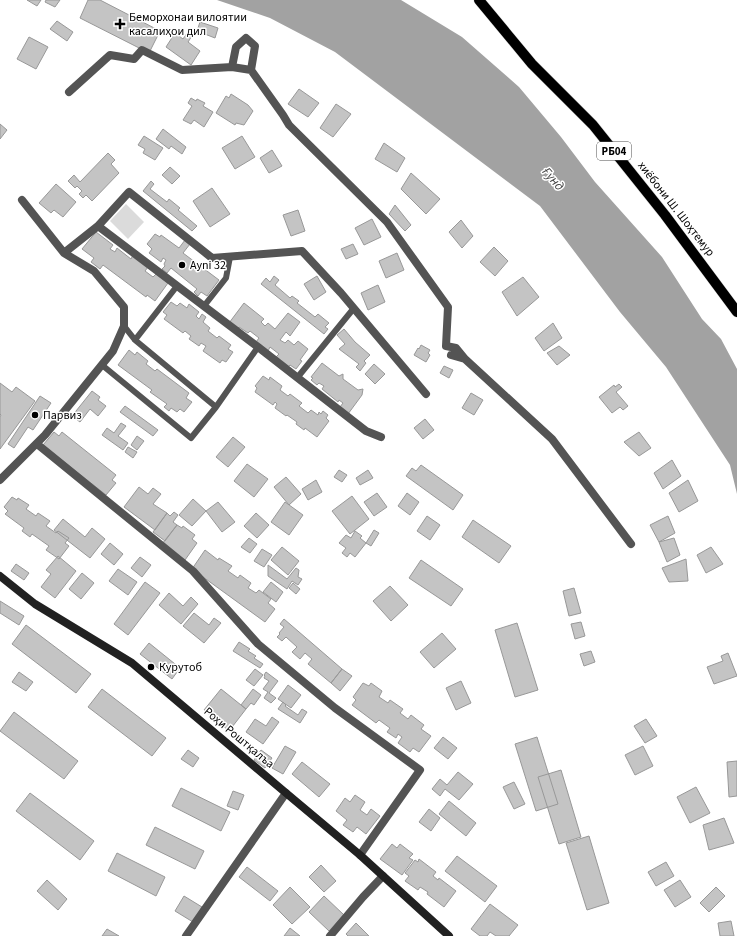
<svg xmlns="http://www.w3.org/2000/svg" width="737" height="936" font-family="'Source Sans 3',sans-serif">
<style>
.green{fill:#dbdbdb}
.water{fill:#a2a2a2}
.building{fill:#c4c4c4;stroke:#989898}
.lines{fill:none;stroke-linecap:round;stroke-linejoin:round}
.primary-casing{stroke:#dbdbdb;stroke-width:11}
.pedestrian{stroke:#545454;stroke-width:6}
.minor{stroke:#545454;stroke-width:8}
.secondary{stroke:#212121;stroke-width:8}
.primary{stroke:#000;stroke-width:10}
.poi-dot{fill:#000;stroke:#fff;stroke-width:1.5}
.labels{text-anchor:middle;dominant-baseline:central;stroke-width:3;stroke-linejoin:round;paint-order:stroke}
.shield{fill:#fff;stroke:#4c4c4c;stroke-width:1}
.shield-label{font-size:11px;font-weight:bold;fill:#000}
.poi-label{font-size:12px;fill:#000;stroke:#fff;text-anchor:start}
.street-label{font-size:12px;fill:#000;stroke:#fff}
.water-label{font-size:13px;font-style:italic;fill:#434343;stroke:#fff}
</style>
<rect width="100%" height="100%" fill="#fff"/>
<!-- green -->
<path class="green" d="M126,204L144,222L128,239L110,221Z"/>
<!-- water -->
<path class="water" d="M217,0H401L462,37L519,87L561,137L595,182L662,257L702,319L721,339L737,369V494L730,465L666,367L620,312L540,206L335,52L270,18Z"/>
<!-- building -->
<path class="building" d="M27,0H41L37,6Z
M46,0H60L55,7L45,2Z
M88,0H100L160,31L149,53L80,18Z
M57,21L73,32L67,41L50,29Z
M200,22L218,28L215,38L197,31Z
M175,33L183,39L187,33L192,36L188,42L200,51L191,65L166,47Z
M29,37L48,47L36,69L17,59Z
M299,89L319,103L308,117L288,104Z
M231,94L248,105L253,111L244,125L236,123L235,125L216,113L226,96L229,98Z
M191,98L196,101L197,99L205,103L203,106L213,112L204,127L194,120L191,124L183,120L192,106L188,103Z
M336,104L351,114L333,137L320,128Z
M0,124L7,130L0,139Z
M163,129L186,147L182,154L171,146L169,149L156,139Z
M144,136L163,148L155,160L143,153L145,149L138,145Z
M242,136L255,157L235,169L222,148Z
M384,143L405,158L397,172L375,159Z
M272,150L282,166L269,173L260,158Z
M108,153L115,160L111,164L119,173L92,201L86,195L83,198L79,194L82,191L77,186L75,188L68,181L74,175L80,182Z
M170,167L180,176L172,184L162,175Z
M411,173L440,199L426,214L401,189Z
M151,181L154,184L150,189L167,202L169,199L180,208L178,210L197,226L192,231L143,191Z
M56,184L76,202L63,217L54,210L51,213L39,203Z
M212,188L230,214L210,227L193,201Z
M395,205L411,225L405,231L389,214Z
M298,210L305,231L291,236L283,215Z
M372,219L381,237L364,245L355,228Z
M461,220L473,236L462,248L449,232Z
M96,232L113,245L110,249L115,252L117,248L131,259L133,255L148,267L145,271L153,277L156,274L168,283L155,301L147,295L146,297L103,265L100,269L91,262L94,258L82,249Z
M155,234L160,237L161,235L179,248L185,240L190,244L183,253L219,280L207,296L201,292L198,296L194,292L197,289L171,268L167,273L162,269L165,266L164,264L166,260L163,258L161,262L149,253L152,249L147,244Z
M353,244L358,254L346,259L341,249Z
M494,247L508,261L495,276L480,262Z
M397,253L404,270L386,278L379,261Z
M274,276L279,280L275,285L290,298L292,296L299,301L297,303L315,317L318,314L329,323L325,327L328,329L324,334L261,284L266,278L270,282Z
M317,276L326,292L314,300L304,284Z
M523,277L539,297L517,316L502,292Z
M378,285L385,302L368,310L361,293Z
M171,302L177,306L180,303L187,308L189,304L199,312L196,316L199,319L202,314L206,317L203,322L210,328L208,331L217,338L219,336L231,345L228,349L233,352L226,362L222,360L220,363L203,351L206,346L201,343L199,346L189,339L191,336L185,331L183,333L164,319L167,315L163,312Z
M244,303L264,319L261,322L265,326L268,323L275,329L288,313L300,322L290,336L286,332L280,340L285,343L288,340L294,345L298,341L308,349L300,360L302,361L296,369L290,365L288,367L276,357L279,354L270,347L268,351L256,342L259,338L250,331L248,333L239,327L237,329L229,323Z
M553,323L562,338L544,351L535,338Z
M344,329L355,342L370,355L364,361L366,363L360,371L356,367L359,364L339,349L345,344L337,335Z
M421,345L430,350L428,353L430,355L426,362L414,355L418,348L419,349Z
M559,346L570,355L557,365L547,353Z
M129,350L135,355L137,352L148,361L146,364L155,371L157,369L189,393L186,398L192,402L184,412L180,409L177,412L171,408L169,411L164,407L167,404L150,392L152,390L118,365Z
M322,363L339,376L343,374V379L358,390L363,389L362,395L348,414L340,407L343,403L339,400L338,402L322,389L324,386L319,383L317,385L311,380L313,378L311,377Z
M374,364L385,374L375,384L365,374Z
M444,366L453,370L449,378L440,373Z
M263,376L269,380L270,377L282,386L280,390L288,396L290,394L302,403L299,406L308,413L311,410L318,415L319,412L321,414L323,411L328,415L326,418L329,421L317,437L305,428L304,430L296,424L297,422L287,415L286,416L275,408L277,404L275,402L273,405L255,392L257,388L255,386Z
M0,383L12,392L16,387L35,401L0,449V417L1,415L0,414Z
M619,384L622,387L616,392L628,406L623,410L620,407L612,413L599,397L614,385L615,387Z
M92,391L100,397L98,400L106,406L98,416L90,409L80,422L72,416Z
M471,393L483,400L474,415L462,408Z
M40,396L51,403L33,430L28,427L14,448L8,444Z
M125,406L158,430L153,436L120,412Z
M425,419L434,430L423,439L414,428Z
M121,423L126,426L118,436L128,443L123,450L102,435L107,428L114,433Z
M54,432L59,436L62,432L116,475L112,480L116,483L106,495L43,445Z
M639,432L651,448L639,456L624,442Z
M137,436L144,441L137,450L131,445Z
M233,437L245,447L228,467L216,457Z
M128,447L137,452L133,458L125,452Z
M672,460L681,476L663,489L654,473Z
M247,464L268,479L254,497L234,481Z
M421,465L463,495L453,510L406,476L412,468L416,471Z
M339,470L347,475L342,482L334,477Z
M368,470L373,478L360,485L356,478Z
M286,477L301,494L289,505L274,487Z
M316,480L322,492L308,500L302,489Z
M688,480L698,501L679,512L669,493Z
M139,487L148,494L153,488L161,494L153,504L167,513L155,530L124,507Z
M377,493L387,507L374,516L364,502Z
M407,493L419,502L410,515L398,506Z
M352,496L369,519L350,534L332,511Z
M12,497L17,500L18,498L29,505L26,509L36,516L38,513L50,521L46,526L56,533L58,531L69,538L65,543L69,546L59,559L46,550L49,546L32,534L30,537L22,531L24,528L5,514L8,511L4,507Z
M193,499L206,511L192,526L179,515Z
M218,502L235,522L222,532L206,511Z
M285,502L303,515L289,535L271,522Z
M174,512L178,515L173,522L177,525L165,541L153,532L167,513L170,516Z
M256,513L269,525L257,538L244,526Z
M427,516L440,525L430,540L417,531Z
M668,516L675,533L659,542L650,525Z
M63,519L85,537L92,528L105,539L90,558L54,530Z
M473,520L511,546L499,563L462,537Z
M177,525L182,528L183,526L195,535L192,539L197,543L185,560L162,544Z
M374,530L379,533L371,546L366,543Z
M355,531L362,536L360,538L366,543L355,557L350,553L347,557L342,553L346,548L339,543L346,535L351,538Z
M249,538L257,544L250,553L241,547Z
M674,538L680,555L667,562L659,542Z
M110,543L123,554L114,565L101,554Z
M282,547L299,561L288,575L271,560Z
M711,547L723,564L706,573L697,555Z
M262,549L272,555L264,567L254,561Z
M205,550L218,560L219,558L232,566L228,571L238,578L240,575L251,583L248,588L256,593L259,590L271,599L268,603L275,609L265,622L192,569Z
M58,556L76,571L55,598L41,587L51,574L46,570Z
M140,557L151,565L142,577L131,568Z
M686,559L688,581L669,582L662,568Z
M421,560L463,589L451,606L409,578Z
M16,564L29,573L24,580L11,571Z
M268,565L287,579L296,568L299,570L298,577L302,579L298,585L292,581L287,589L268,576Z
M118,569L137,582L128,595L109,581Z
M82,573L94,583L81,599L69,589Z
M145,582L160,593L128,635L114,624Z
M271,582L283,592L276,602L263,592Z
M293,583L300,589L296,594L289,588Z
M390,586L408,605L391,621L373,601Z
M574,588L581,613L569,616L563,591Z
M169,593L183,606L191,597L198,604L181,624L159,605Z
M0,601L24,616L19,625L0,613Z
M194,613L209,625L214,618L221,623L204,643L183,626Z
M284,619L342,669L331,683L308,664L312,659L305,653L300,659L292,652L297,647L286,637L282,641L277,637L280,634L279,633L284,627L280,624Z
M581,622L585,636L575,639L571,624Z
M517,623L538,690L515,697L495,630Z
M26,625L91,674L76,693L12,644Z
M442,633L456,649L434,668L420,652Z
M239,642L250,649L248,651L256,656L254,658L263,664L260,668L233,651Z
M149,643L180,668L172,679L140,654Z
M591,651L595,662L584,666L580,654Z
M728,653L737,676L714,684L707,667L723,661L721,656Z
M255,669L263,675L254,686L246,680Z
M342,669L352,676L340,691L331,683Z
M19,672L33,682L26,691L12,682Z
M266,672L278,681L269,693L276,698L271,703L264,698L268,692L263,689L269,681L264,678L265,676L264,675Z
M461,681L471,703L456,710L446,688Z
M363,683L369,686L371,683L382,691L379,697L388,703L390,700L403,709L400,713L408,719L411,715L424,725L421,729L431,736L419,752L413,748L410,752L398,743L402,737L398,734L396,738L387,732L390,728L379,720L376,723L352,705L356,700L353,697Z
M288,685L301,695L291,708L278,699Z
M102,689L166,738L152,756L88,707Z
M221,689L246,709L229,731L204,710Z
M253,689L261,695L254,705L251,703L246,709L241,705Z
M283,702L286,705L285,706L298,715L302,709L307,712L300,723L278,709Z
M14,712L78,761L64,779L0,731Z
M272,717L279,722L263,744L246,732L255,719L266,726Z
M646,719L657,736L645,743L634,726Z
M443,737L457,748L448,759L434,748Z
M537,737L558,804L536,811L515,744Z
M285,746L296,752L283,774L272,768Z
M643,746L653,766L635,775L625,755Z
M188,750L199,758L193,767L181,759Z
M261,750L272,758L265,768L254,760Z
M737,761V796L729,797L727,762Z
M302,762L330,784L319,797L292,774Z
M561,770L581,837L559,844L538,777Z
M458,772L473,784L459,800L445,789L440,796L432,789L440,779L447,785Z
M514,782L525,804L514,809L503,787Z
M696,787L710,813L690,823L677,797Z
M181,788L230,812L221,831L172,806Z
M233,791L244,795L238,810L227,806Z
M30,793L94,841L80,860L16,811Z
M355,795L365,802L360,810L367,815L371,809L380,816L366,834L357,827L353,832L343,825L347,820L336,811L345,798L350,802Z
M449,801L476,823L466,836L439,814Z
M429,809L440,818L431,831L419,822Z
M724,818L734,843L709,850L703,825Z
M155,827L204,851L195,869L146,845Z
M589,836L609,903L587,910L566,843Z
M392,844L397,848L400,844L413,854L409,858L413,860L402,875L380,859Z
M117,853L165,877L156,896L108,871Z
M457,856L497,886L485,902L445,871Z
M419,859L436,872L433,876L438,880L439,878L456,891L444,907L427,894L428,892L420,887L418,890L405,881L409,876L405,873L415,860L418,862Z
M666,862L674,876L656,886L648,872Z
M321,865L336,881L324,892L309,877Z
M247,867L278,891L270,901L239,877Z
M47,880L67,899L58,910L37,891Z
M680,880L691,897L675,907L664,890Z
M290,887L310,907L292,924L273,905Z
M716,887L725,896L709,912L700,903Z
M184,896L202,907L193,922L175,911Z
M324,896L344,915L329,931L309,912Z
M490,904L518,925L509,936H496L490,932L487,936H480L471,929Z
M731,921L734,936H720L718,923Z
M356,923L369,936H348L346,934Z
M290,928L300,936H284Z
M107,929L119,936H102Z"/>
<g class="lines">
<defs>
<path id="primary" d="M479,0L532,64L593,125L665,215L737,312"/>
</defs>
<!-- primary casing -->
<use href="#primary" class="primary-casing"/>
<!-- pedestrian -->
<path class="pedestrian" d="M204,306L226,278L230,257
M124,326L135,340L216,407
M135,340L177,286
M102,365L191,438L216,407L258,347
M297,378L354,308"/>
<!-- minor -->
<path class="minor" d="M232,67L236,47L246,38L255,46L251,70L283,115L289,125L387,222L448,307L446,346L456,348L465,359L451,355
M69,92L110,55L134,59L142,50L182,70L232,67L251,70
M98,226L258,347L366,431L381,437
M64,253L98,226L129,192L212,258L302,251L341,293L426,394
M465,359L552,439L631,544
M37,444L193,571L258,644L335,708L420,770L360,855
M0,480L45,435L113,351L124,326V307L94,271L64,253L22,200
M186,936L286,793
M330,936L363,897L383,876"/>
<!-- secondary -->
<path class="secondary" d="M0,576L35,604L132,663L286,793L360,855L449,936"/>
<!-- primary -->
<use href="#primary" class="primary"/>
</g>
<!-- markers -->
<g class="poi-dot">
<path d="M118 18h4v4h4v4h-4v4h-4v-4h-4v-4h4z"/>
<circle cx="182" cy="265" r="4"/>
<circle cx="35" cy="415" r="4"/>
<circle cx="151" cy="667" r="4"/>
</g>
<g class="labels">
<!-- shield labels -->
<rect class="shield" x="597" y="142" width="34" height="18" rx="3"/>
<g class="shield-label">
<text x="614" y="151">РБ04</text>
</g>
<!-- poi labels -->
<g class="poi-label">
<text x="129" y="17">Беморхонаи вилоятии<tspan x="129" dy="14">касалиҳои дил</tspan></text>
<text x="190" y="265">Ayni 32</text>
<text x="43" y="415">Парвиз</text>
<text x="159" y="667">Курутоб</text>
</g>
<!-- street labels -->
<g class="street-label">
<text transform="translate(676 209) rotate(52)">хиёбони Ш. Шоҳтемур</text>
<text transform="translate(239 738) rotate(40)">Роҳи Роштқалъа</text>
</g>
<!-- water labels -->
<g class="water-label">
<text transform="translate(553 179) rotate(49)">Ғунд</text>
</g>
</g>
</svg>
